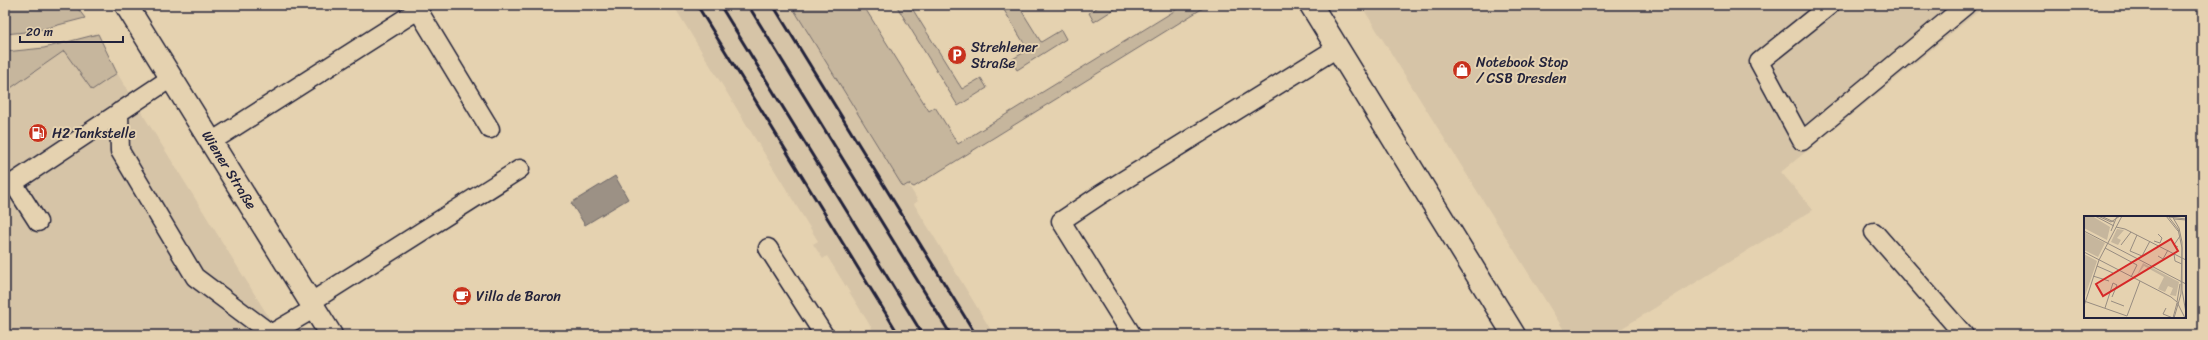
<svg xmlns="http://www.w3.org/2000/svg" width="2208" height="340" font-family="Sriracha,sans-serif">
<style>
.built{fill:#d6c4a7}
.green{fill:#c6b69d;stroke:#746c6c}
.water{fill:#9c9185;stroke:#6b6567}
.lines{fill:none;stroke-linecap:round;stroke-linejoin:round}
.lane-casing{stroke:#22223b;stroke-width:21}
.secondary-casing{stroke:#22223b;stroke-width:25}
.lane{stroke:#e5d2b0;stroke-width:18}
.secondary{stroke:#e5d2b0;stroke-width:22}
.rail{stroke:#22223b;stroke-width:3}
.labels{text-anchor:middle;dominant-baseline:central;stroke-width:4;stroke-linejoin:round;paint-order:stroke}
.poi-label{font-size:14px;fill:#22223b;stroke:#e5d2b0;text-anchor:start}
.street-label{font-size:14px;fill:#22223b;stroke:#e5d2b0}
.inset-road{fill:none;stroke:#978c81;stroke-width:1}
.view{fill:#d62828;fill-opacity:0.15;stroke:#d62828;stroke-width:2}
.inset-edge{fill:none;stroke:#22223b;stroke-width:2}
</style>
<rect width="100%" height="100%" fill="#e5d2b0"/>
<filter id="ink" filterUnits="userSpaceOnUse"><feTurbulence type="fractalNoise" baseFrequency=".025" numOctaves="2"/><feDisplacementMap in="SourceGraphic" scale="8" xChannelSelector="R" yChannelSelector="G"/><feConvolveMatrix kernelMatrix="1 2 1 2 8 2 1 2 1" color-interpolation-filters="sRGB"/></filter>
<g filter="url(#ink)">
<!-- built -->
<path class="built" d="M667,5H791L903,187L908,184L918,201L914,204L994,335H876L827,256L823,259L813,244L818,241L675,8L670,11Z
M1361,5H1986L1781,172L1813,210L1611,335H1567Z
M98,34L117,73L280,335H5V52L44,48Z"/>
<!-- green -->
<path class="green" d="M5,5H75L85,18L35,31L5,34Z
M791,5H863L929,111L935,107L958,144L1184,5H1208L914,187L908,184L903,187Z
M896,5H910L962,89L981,78L987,88L958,106Z
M1001,5H1018L1041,42L1061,30L1066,39L1017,70L1011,60L1028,50Z
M1101,5H1121L1094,22L1089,13Z
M98,34L117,73L92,90L64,51L5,92V52L44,48Z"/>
<!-- water -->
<path class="water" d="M615,176L628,199L585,225L571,203Z"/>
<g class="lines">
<defs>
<path id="lane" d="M1830,5L1759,62L1802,141L1966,5
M119,112L120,151L195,277L271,334
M211,142L418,10L490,129
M38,222L13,183L171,78
M1874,232L1964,335
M768,248L824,335
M311,302L520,169
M269,335L315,308
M1132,335L1061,221L1100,195L1337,48"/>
<path id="secondary" d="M126,5L331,335
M1311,5L1514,335"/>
</defs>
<!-- lane casing -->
<use href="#lane" class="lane-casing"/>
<!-- secondary casing -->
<use href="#secondary" class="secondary-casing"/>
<!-- lane -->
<use href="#lane" class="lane"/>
<!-- secondary -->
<use href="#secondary" class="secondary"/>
<!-- rail -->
<path class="rail" d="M697,5L899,335
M720,5L923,335
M748,5L951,335
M773,5L976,335"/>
</g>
</g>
<!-- icons -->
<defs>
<symbol id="parking-disc" viewBox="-11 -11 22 22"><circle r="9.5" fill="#c8321e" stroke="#e5d2b0"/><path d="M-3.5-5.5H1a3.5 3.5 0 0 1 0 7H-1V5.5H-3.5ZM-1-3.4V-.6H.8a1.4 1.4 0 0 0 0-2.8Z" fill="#fff"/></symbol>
<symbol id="shop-disc" viewBox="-11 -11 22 22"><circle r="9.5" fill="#c8321e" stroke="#e5d2b0"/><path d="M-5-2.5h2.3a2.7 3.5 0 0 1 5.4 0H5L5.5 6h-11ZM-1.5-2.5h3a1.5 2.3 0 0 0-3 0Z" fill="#fff"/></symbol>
<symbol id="fuel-disc" viewBox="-11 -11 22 22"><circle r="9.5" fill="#c8321e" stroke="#e5d2b0"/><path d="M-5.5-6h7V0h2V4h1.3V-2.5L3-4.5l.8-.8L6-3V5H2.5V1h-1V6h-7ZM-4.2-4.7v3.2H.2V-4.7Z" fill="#fff"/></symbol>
<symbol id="cafe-disc" viewBox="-11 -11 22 22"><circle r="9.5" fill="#c8321e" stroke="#e5d2b0"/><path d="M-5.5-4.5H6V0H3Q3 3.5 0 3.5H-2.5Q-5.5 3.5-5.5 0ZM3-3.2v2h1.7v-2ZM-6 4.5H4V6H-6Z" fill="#fff"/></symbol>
</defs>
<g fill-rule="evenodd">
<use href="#parking-disc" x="946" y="44" width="22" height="22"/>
<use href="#shop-disc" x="1451" y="59" width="22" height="22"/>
<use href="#fuel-disc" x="27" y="122" width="22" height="22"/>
<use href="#cafe-disc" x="451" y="285" width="22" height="22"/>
</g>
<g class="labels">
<!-- poi labels -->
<g class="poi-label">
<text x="971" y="47">Strehlener<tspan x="971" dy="16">Straße</tspan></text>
<text x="1476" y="62">Notebook Stop<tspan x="1476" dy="16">/ CSB Dresden</tspan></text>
<text x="52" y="133">H2 Tankstelle</text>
<text x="476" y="296">Villa de Baron</text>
</g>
<!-- street labels -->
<g class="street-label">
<text transform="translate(229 170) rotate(58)">Wiener Straße</text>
</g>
</g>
<!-- overview -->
<g transform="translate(2084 216)">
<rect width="102" height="102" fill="#e5d2b0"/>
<path d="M0,0H8L26,11L23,24L0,12ZM33,13L40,14L33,22L37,24L34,29L27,26ZM0,16L21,27L14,41L0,34ZM0,38L13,45L0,83ZM59,47L95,66L92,80L86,79L89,72L84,70L81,76L74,73L80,61L60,50L52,61Z" fill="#c6b69d"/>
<path class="inset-road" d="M11,0L30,10M14,0L27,6L36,0M17,0L30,6M82,0L94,15M84,0L94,13L98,32L97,78L90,102M88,0L95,12L98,26V74L102,97M85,1L102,3M90,3L102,4M32,11L41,13L102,44M0,15L102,68M27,15L33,0M53,19L46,35L58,40L66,25M70,25L76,27L78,22L74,18M37,29L47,16M94,31L90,29L96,20M21,32L53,49L47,61M0,36L87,81L93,86L101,102M90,38L91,45L98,48M74,40L79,43L84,34M15,44L38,0M13,50L29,57M9,60L25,65M0,85L43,100M27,85L40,90M93,86L96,68M0,90L15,44M21,92L29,67L33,69L28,81M82,92L79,98L89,102M43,100L56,65M89,102L93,87"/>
<path class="view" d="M87,23L94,35L19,80L12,68Z"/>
<rect width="102" height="102" class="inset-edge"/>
</g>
<!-- margin -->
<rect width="2208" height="340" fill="none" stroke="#e5d2b0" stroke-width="20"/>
<rect x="10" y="10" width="2188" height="320" fill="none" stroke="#22223b" stroke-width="1.5" filter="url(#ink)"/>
<!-- scale -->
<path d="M20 36v6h103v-6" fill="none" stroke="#22223b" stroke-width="2"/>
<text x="26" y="36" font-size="12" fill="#22223b" stroke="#e5d2b0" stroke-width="3" paint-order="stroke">20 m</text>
</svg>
